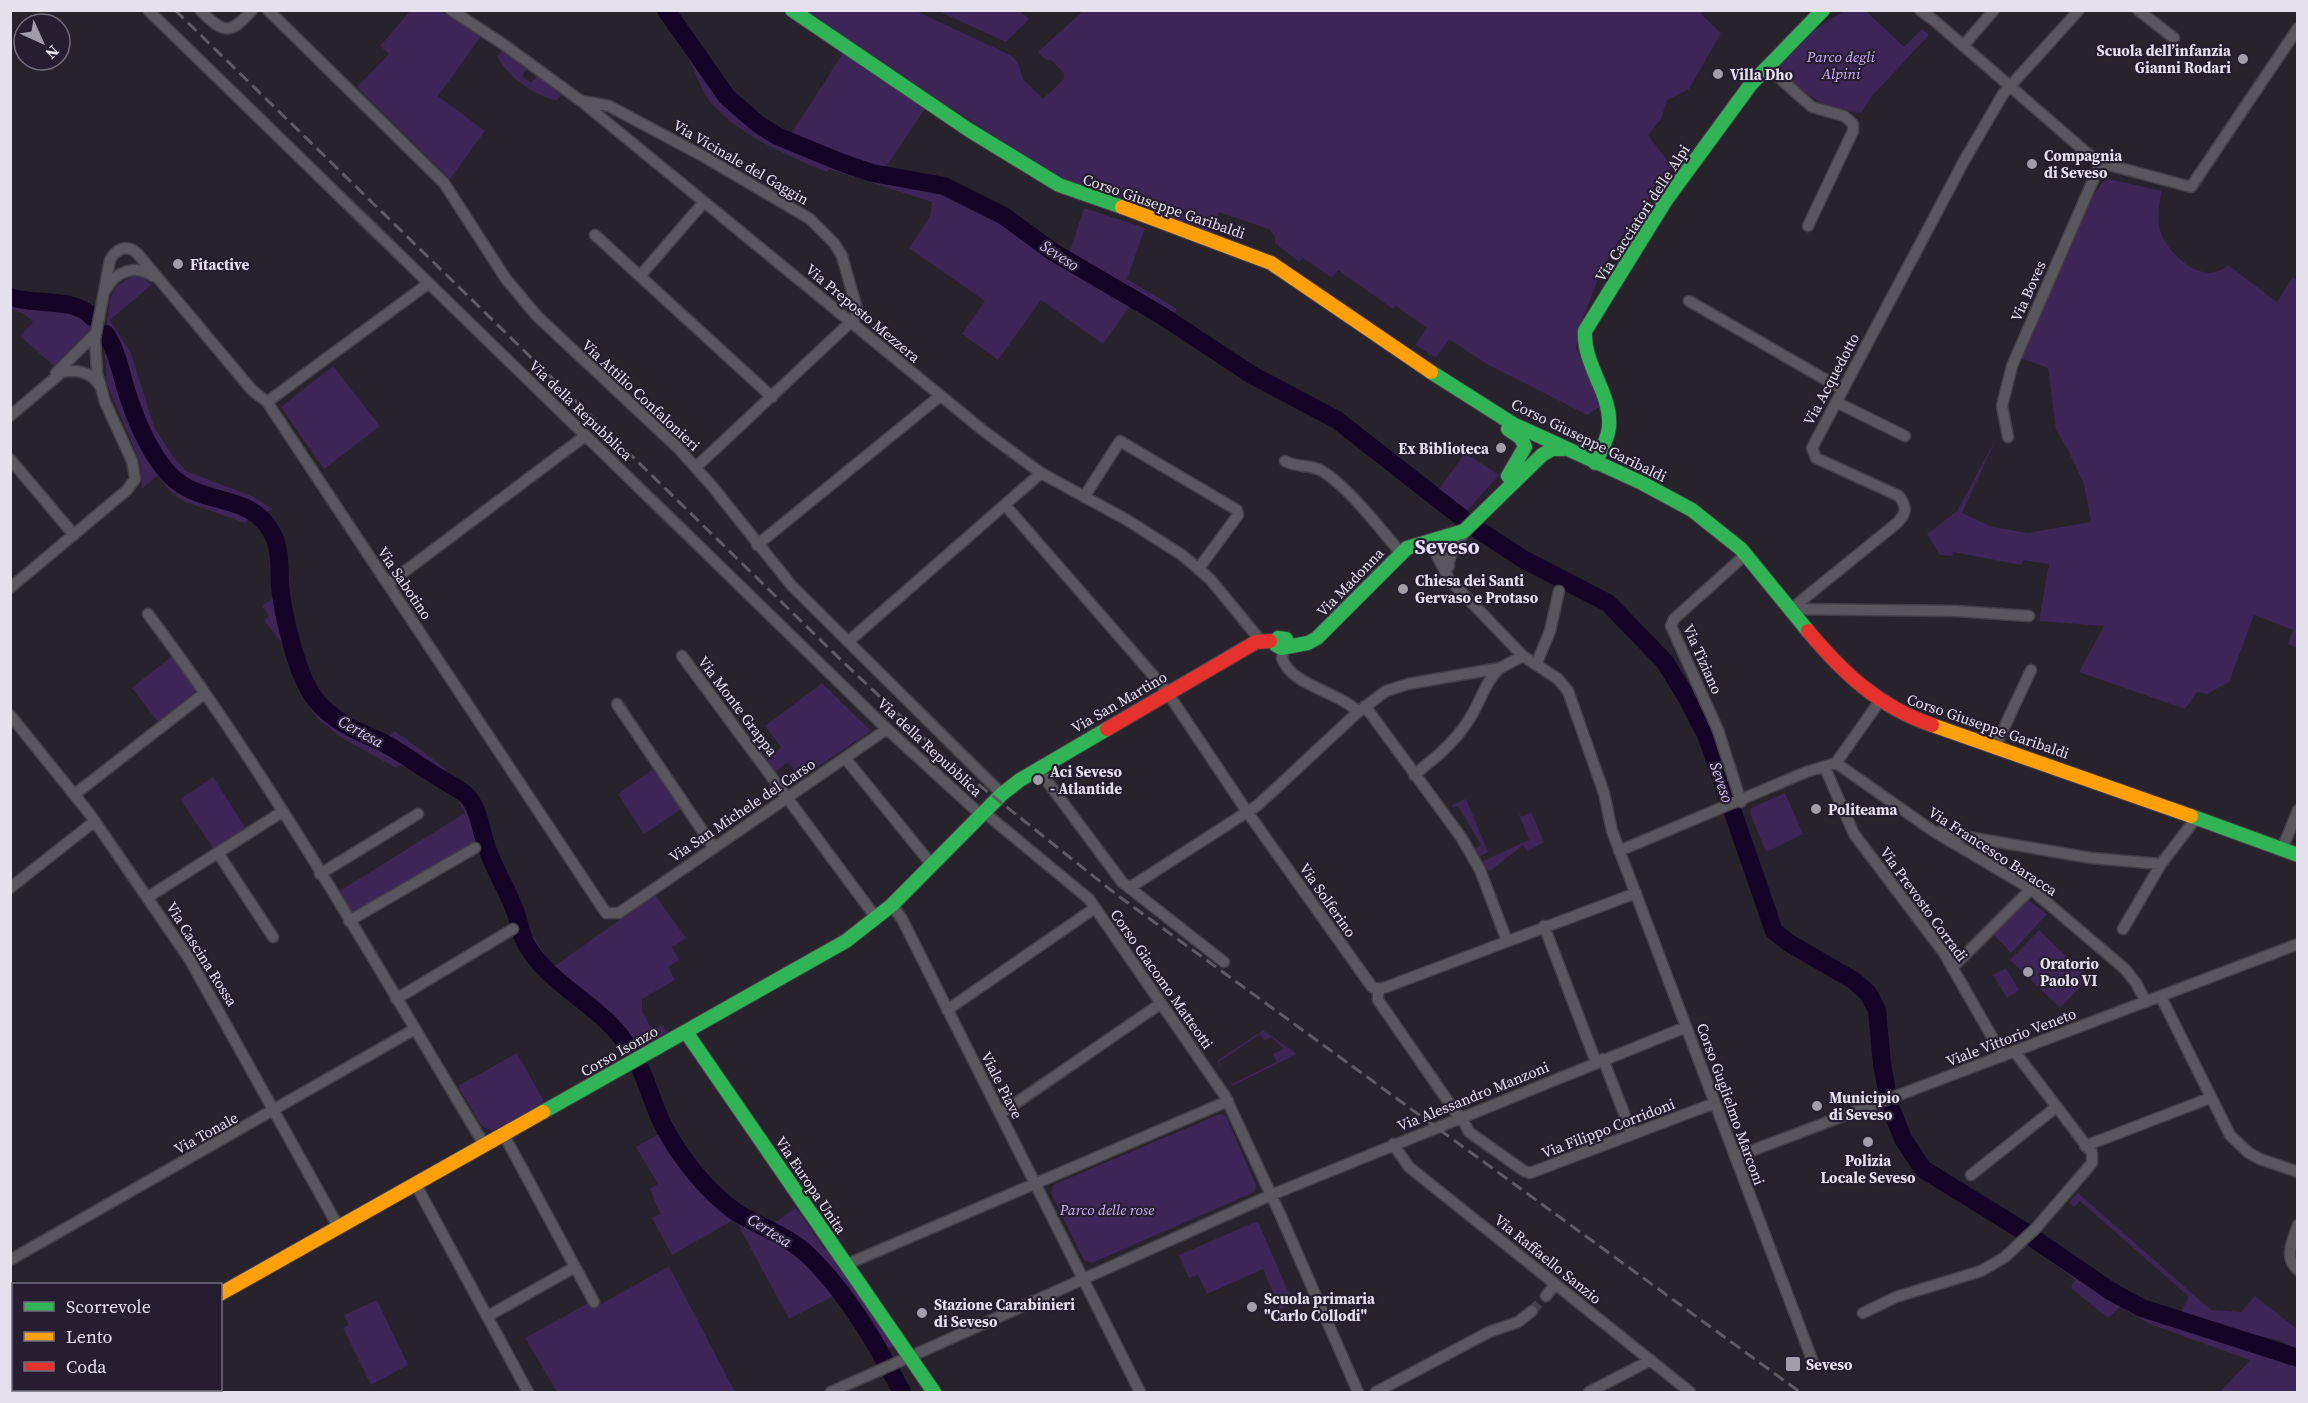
<svg xmlns="http://www.w3.org/2000/svg" width="2308" height="1403" font-family="'Source Serif 4',serif">
<style>
.green{fill:#3e2557}
.lines{fill:none;stroke-linecap:round;stroke-linejoin:round}
.river{stroke:#140326;stroke-width:18}
.street-tunnel{stroke:#443e49;stroke-width:10;stroke-dasharray:10 5;stroke-linecap:butt}
.street-casing{stroke:#433e47;stroke-width:13}
.fast-casing{stroke:#433e47;stroke-width:16}
.slow-casing{stroke:#433e47;stroke-width:16}
.jam-casing{stroke:#433e47;stroke-width:16}
.street{stroke:#59565d;stroke-width:10}
.fast{stroke:#30b455;stroke-width:14}
.slow{stroke:#ff9f0a;stroke-width:14}
.jam{stroke:#e5322d;stroke-width:14}
.rail{stroke:#5e5b62;stroke-width:3;stroke-dasharray:12 6;stroke-linecap:butt}
.poi-dot{fill:#a29ea9;stroke:#261e30;stroke-width:2}
.labels{text-anchor:middle;dominant-baseline:central;stroke-width:4.5;stroke-linejoin:round;paint-order:stroke}
.poi-label{font-size:15px;font-weight:bold;fill:#e5e0ec;stroke:#261e30;text-anchor:start}
.park-label{font-size:15px;font-style:italic;fill:#d0aefa;stroke:#261e30}
.street-label{font-size:15px;fill:#e5e0ec;stroke:#261e30}
.water-label{font-size:16px;font-style:italic;fill:#d8bff8;stroke:#261e30}
.district-label{font-size:21px;font-weight:bold;fill:#e7dcf5;stroke:#261e30}
</style>
<rect width="100%" height="100%" fill="#27222c"/>
<!-- green -->
<path class="green" d="M1703,10L1701,14L1721,33L1689,89L1667,100L1661,119L1648,135L1672,167L1619,240L1602,269L1579,328L1576,348L1601,406L1587,415L1487,364L1449,339L1436,358L1415,345L1427,328L1396,306L1393,309L1338,270L1332,278L1303,258L1299,262L1275,243V237L1269,229L1219,212L1212,233L1062,180L802,11H916L1012,56L1018,63L1023,79L1043,99L1064,79V73L1051,60H1046L1038,52L1083,11Z
M410,11H440L482,35L438,96L485,131L450,179L357,87L389,54L380,46Z
M938,11H1020L1029,19L1006,42Z
M1844,11H1866L1904,47L1922,29L1929,35L1872,96L1861,113C1818,108 1808,95 1777,67L1812,32Z
M681,41L722,102L775,141L855,174L946,194L977,208L996,218L1052,259L1131,304L1103,344L1041,300L998,360L962,334L985,301L909,248L930,216L932,202L829,169L827,172C790,157 739,135 712,104C697,87 694,60 678,44Z
M501,51L527,69L522,76L531,83L537,76L561,95L557,101C532,93 510,80 497,56Z
M843,53L926,107L884,170L857,162L791,134Z
M2109,179L2162,191C2159,204 2156,220 2161,233C2170,257 2205,287 2228,265L2277,302L2293,277L2297,280V648L2288,644L2293,630L2254,615L2229,682L2207,694L2197,692L2185,709L2079,672L2104,626L2039,621L2049,564L2023,560L2021,565L1953,552L1952,556L1940,555L1927,534L1957,511L1997,437L1962,513L1992,527L2028,533L2091,522L2084,484L2067,448L2056,430L2048,368L2020,358L2090,200L2104,181Z
M1084,208L1145,228L1127,279L1177,309L1173,315L1069,254Z
M133,276L143,277L151,285L110,320L131,353L154,427L172,455L186,471L254,497L272,509L266,513L240,500L206,494L187,485L172,471L153,440L133,399L120,345L107,324L110,300L115,287Z
M11,301C28,304 90,307 91,329L54,366L20,336L33,322L24,314L11,309Z
M104,343L110,352C127,398 141,470 188,496C211,509 235,504 256,523L249,519L245,523L183,501L167,488L158,475L142,489L140,462L107,384Z
M333,366L380,426L324,469L281,407Z
M1465,453L1499,475L1466,512L1438,491Z
M276,596L284,634L305,692L314,705L344,732L428,778L401,765L396,768L342,738L317,718L299,692L281,642L264,620L269,616L262,606Z
M172,656L196,688L194,693L158,722L132,688Z
M822,683L871,731L801,778L788,762L775,772L767,760L781,747L765,726Z
M395,731L446,769L443,773L459,782L479,802L499,863L520,903L528,929L553,967L655,895L686,938L672,947L679,960L668,967L675,980L642,999V1011L652,1030L662,1025L667,1032L636,1049L617,1022L554,972L532,946L524,931L515,899L493,853L478,805L471,794L386,737Z
M653,769L681,809L644,834L618,794Z
M213,777L247,830L214,850L180,799Z
M453,792C472,805 476,826 483,847L480,848L478,844L352,915L338,892L465,813Z
M1785,793L1803,834L1766,852L1750,813L1751,808Z
M1466,799L1488,852L1480,856L1475,849L1481,845L1458,806L1453,808L1452,805Z
M1517,809L1521,817L1531,812L1544,842L1527,852L1523,845L1490,871L1487,870L1483,861L1529,840Z
M2028,900L2047,914L2011,953L1993,934Z
M2039,930L2089,978L2060,1008L2010,960Z
M2006,968L2019,990L2007,998L1993,975Z
M1263,1030L1297,1054L1232,1086L1228,1078L1232,1084L1277,1062L1273,1054L1284,1049L1271,1037L1264,1041L1260,1034L1219,1062L1223,1069L1217,1061Z
M517,1053L544,1102L493,1131L482,1127L458,1086Z
M1220,1114L1226,1116L1256,1186L1254,1192L1092,1263L1084,1260L1051,1193L1053,1185Z
M662,1132C683,1159 702,1193 731,1213C742,1220 754,1224 765,1230C794,1245 819,1267 835,1295L789,1319L735,1219L672,1255L652,1218L660,1214L650,1189L658,1184L636,1147Z
M2078,1193L2211,1310L2241,1312L2255,1296L2297,1329V1349L2282,1341L2236,1331L2180,1313L2189,1297L2080,1201L2074,1207L2069,1202Z
M796,1208L825,1250L827,1249L894,1346L885,1349C853,1301 822,1257 774,1223Z
M1255,1222L1259,1224L1293,1303L1280,1309L1263,1269L1207,1294L1198,1275L1189,1278L1179,1255Z
M2028,1243L2133,1311L2297,1367V1392H2220L2250,1360L2152,1325L2120,1307L2108,1318L2071,1288L2075,1280Z
M669,1266L735,1392H557L525,1338L590,1302L594,1308Z
M377,1300L408,1365L371,1385L343,1328L349,1325L344,1315Z"/>
<g class="lines">
<!-- river -->
<path class="river" d="M666,10L727,97L758,124L777,136L840,162L872,173L944,186L1004,216L1053,252L1161,315L1252,375L1337,420L1461,517
M10,297C37,306 75,297 92,317
M106,334C118,353 121,374 128,396C137,423 150,454 170,475C203,509 251,490 273,535C281,550 279,569 280,586C283,615 297,676 315,699C332,721 357,731 382,742C402,752 419,766 438,777C447,783 458,788 466,795C479,807 481,832 487,848C494,869 506,887 514,908C519,920 520,932 526,944C552,989 606,1006 631,1052
M1477,529L1523,559L1608,603L1665,662L1687,698L1707,737L1774,931L1789,943L1853,980L1868,993L1877,1010L1882,1064L1886,1086
M641,1070C649,1088 654,1107 663,1125C679,1156 707,1192 736,1212C761,1228 788,1235 810,1257C848,1294 877,1345 902,1392
M1892,1111L1903,1139L1923,1169L2025,1232
M2033,1238L2112,1292L2142,1308L2298,1358"/>
<!-- street-tunnel -->
<path class="street-tunnel" d="M1532,1311L1546,1296"/>
<defs>
<path id="street" d="M148,10L887,729L982,816
M200,10C223,33 230,36 252,10
M268,10L444,183L506,279L537,316L678,448L712,486L792,586L1002,794
M451,10L503,44L581,101L985,432L1041,473L1127,520L1182,555L1210,579L1261,641
M1920,10L1936,22L2088,154L2109,165L2191,187L2298,28
M2138,10L2174,38
M1963,46L1994,10
M1766,66L1812,107L1844,116L1853,124V131L1808,226
M582,101L609,106L701,155L810,219L834,243L842,256L857,309L855,318L696,467
M595,235L772,397
M640,276L704,202
M106,289C116,271 136,264 153,276
M1689,301L1842,389
M56,373L96,333
M267,402L429,283
M1836,402L1905,436
M10,416L62,372C76,369 92,372 99,385
M2008,437L2002,406L2012,366L2101,162
M10,459L74,535
M1285,461C1297,468 1310,464 1322,471C1350,488 1379,528 1401,553
M1084,497L1120,441L1237,510L1238,515L1199,568
M1005,505L1165,689L1248,813L1372,987L1381,989L1636,893
M757,545L940,396
M1449,561L1454,547L1466,530
M388,584L585,436
M10,588L127,490L135,479L132,461L105,402L97,373L95,339L110,260C116,249 126,244 137,253L252,390L267,402L606,913H619L887,729
M1791,609L1897,523C1907,513 1907,507 1899,496L1816,458L1812,448L1964,161L2003,94L2079,10
M1791,609L1956,611L2029,616
M148,614C274,782 377,967 485,1146
M849,641L1041,473
M1285,647L1282,658C1291,686 1338,691 1358,712
M682,656L877,919
M1523,656L1558,679L1568,691L1604,793L1612,831L1813,1362
M1536,665L1550,631L1559,591
M617,704L714,848
M1365,706L1461,837L1480,870L1507,941
M10,715L89,813L190,960L339,1228
M1995,747L2031,670
M845,758L932,865
M1836,763L1933,831L2031,889L2125,969L2136,983L2146,1002
M1825,768L1854,834L1944,953L2003,1056
M1038,769L1122,882L1224,962
M1414,775C1434,759 1454,743 1468,721C1480,704 1485,681 1500,668
M75,794L205,693
M1741,802L1718,730L1671,626L1674,619L1745,555
M985,813L1089,899L1225,1096L1280,1214L1358,1392
M1939,832L2091,858L2161,864
M2282,849L2298,810
M1619,851L1806,772L1836,763L1879,702
M218,853L273,937
M320,874L418,814
M10,888L95,821
M1129,888L1258,805L1358,712L1386,691L1408,684L1500,668L1523,656L1449,579L1432,546L1435,539L1444,542L1449,566
M148,897L282,812
M892,905L902,919L1140,1392
M349,921L475,848
M1544,926L1596,1062
M2123,929L2161,864L2197,817
M1952,968L2031,889
M1381,989L1378,993V1000L1459,1117
M2161,997L2230,1135L2249,1153L2260,1159L2298,1172
M396,999L513,929
M947,1010L1095,908
M1603,1059L1632,1134
M1000,1114L1160,1004
M1461,1116L1469,1132L1524,1171L1530,1173L1715,1103
M504,1135L594,1302
M1393,1144L1409,1167L1690,1392
M2085,1146L2210,1098
M1735,1157L2298,944
M1971,1175L2055,1108
M416,1185L528,1392
M2298,1225C2293,1240 2283,1257 2298,1270
M10,1260L415,1029
M845,1265L1228,1101
M1546,1296L1555,1284
M10,1303L14,1308
M1863,1313L1896,1297L1981,1271L2005,1257L2036,1228L2092,1163V1153L2014,1051
M488,1316L575,1267
M831,1392L1271,1195L1686,1027
M1376,1392L1489,1332L1518,1322L1532,1311
M1589,1392L1651,1360"/>
<path id="fast" d="M792,10L969,130L1059,185L1122,207
M1431,372L1513,424L1642,483L1692,510L1741,549L1808,631
M1508,429L1521,438L1525,447L1508,476
M1595,463C1600,452 1608,440 1609,427C1612,393 1583,366 1585,331L1666,200L1751,84L1823,10
M1285,647L1286,639L1278,638L1276,645L1281,648L1308,643L1317,638L1407,548L1464,531L1542,455L1552,449H1564
M2191,816L2298,855
M686,1032L934,1392
M543,1112L846,941L892,905L1002,794L1020,780L1107,729
M25,1392L28,1390
M69,1392L73,1390"/>
<path id="slow" d="M1122,207L1271,263L1431,372
M1932,725L2191,816
M220,1294L543,1112"/>
<path id="jam" d="M1808,631C1843,673 1879,707 1932,725
M1107,729L1256,642L1270,641
M53,1390L58,1392"/>
</defs>
<!-- street casing -->
<use href="#street" class="street-casing"/>
<!-- fast casing -->
<use href="#fast" class="fast-casing"/>
<!-- slow casing -->
<use href="#slow" class="slow-casing"/>
<!-- jam casing -->
<use href="#jam" class="jam-casing"/>
<!-- street -->
<use href="#street" class="street"/>
<!-- fast -->
<use href="#fast" class="fast"/>
<!-- slow -->
<use href="#slow" class="slow"/>
<!-- jam -->
<use href="#jam" class="jam"/>
<!-- rail -->
<path class="rail" d="M175,10L842,661L944,757L1117,895L1800,1392"/>
</g>
<!-- markers -->
<g class="poi-dot">
<circle cx="2243" cy="59" r="6"/>
<circle cx="1718" cy="74" r="6"/>
<circle cx="2032" cy="164" r="6"/>
<circle cx="178" cy="264" r="6"/>
<circle cx="1501" cy="448" r="6"/>
<circle cx="1403" cy="589" r="6"/>
<circle cx="1038" cy="780" r="6"/>
<circle cx="1816" cy="809" r="6"/>
<circle cx="2028" cy="972" r="6"/>
<circle cx="1817" cy="1106" r="6"/>
<circle cx="1868" cy="1142" r="6"/>
<circle cx="1252" cy="1307" r="6"/>
<circle cx="922" cy="1313" r="6"/>
<rect x="1785" y="1356" width="16" height="16" rx="3"/>
</g>
<g class="labels">
<!-- poi labels -->
<g class="poi-label">
<text x="2231" y="50" text-anchor="end">Scuola dell’infanzia<tspan x="2231" dy="17">Gianni Rodari</tspan></text>
<text x="1730" y="74">Villa Dho</text>
<text x="2044" y="155">Compagnia<tspan x="2044" dy="17">di Seveso</tspan></text>
<text x="190" y="264">Fitactive</text>
<text x="1489" y="448" text-anchor="end">Ex Biblioteca</text>
<text x="1415" y="580">Chiesa dei Santi<tspan x="1415" dy="17">Gervaso e Protaso</tspan></text>
<text x="1050" y="771">Aci Seveso<tspan x="1050" dy="17">- Atlantide</tspan></text>
<text x="1828" y="809">Politeama</text>
<text x="2040" y="963">Oratorio<tspan x="2040" dy="17">Paolo VI</tspan></text>
<text x="1829" y="1097">Municipio<tspan x="1829" dy="17">di Seveso</tspan></text>
<text x="1868" y="1160" text-anchor="middle">Polizia<tspan x="1868" dy="17">Locale Seveso</tspan></text>
<text x="1264" y="1298">Scuola primaria<tspan x="1264" dy="17">"Carlo Collodi"</tspan></text>
<text x="934" y="1304">Stazione Carabinieri<tspan x="934" dy="17">di Seveso</tspan></text>
<text x="1806" y="1364">Seveso</text>
</g>
<!-- park labels -->
<g class="park-label">
<text x="1841" y="56">Parco degli<tspan x="1841" dy="17">Alpini</tspan></text>
<text x="1107" y="1209">Parco delle rose</text>
</g>
<!-- street labels -->
<g class="street-label">
<text transform="translate(741 162) rotate(30)">Via Vicinale del Gaggin</text>
<text transform="translate(1164 206) rotate(19)">Corso Giuseppe Garibaldi</text>
<text transform="translate(1642 213) rotate(-57)">Via Cacciatori delle Alpi</text>
<text transform="translate(2028 291) rotate(-66)">Via Boves</text>
<text transform="translate(863 313) rotate(40)">Via Preposto Mezzera</text>
<text transform="translate(1831 379) rotate(-62)">Via Acquedotto</text>
<text transform="translate(641 395) rotate(43)">Via Attilio Confalonieri</text>
<text transform="translate(581 410) rotate(44)">Via della Repubblica</text>
<text transform="translate(1589 440) rotate(26)">Corso Giuseppe Garibaldi</text>
<text transform="translate(1350 582) rotate(-46)">Via Madonna</text>
<text transform="translate(405 583) rotate(56)">Via Sabotino</text>
<text transform="translate(1703 659) rotate(66)">Via Tiziano</text>
<text transform="translate(1119 702) rotate(-30)">Via San Martino</text>
<text transform="translate(738 706) rotate(53)">Via Monte Grappa</text>
<text transform="translate(1988 726) rotate(19)">Corso Giuseppe Garibaldi</text>
<text transform="translate(930 747) rotate(43)">Via della Repubblica</text>
<text transform="translate(742 810) rotate(-34)">Via San Michele del Carso</text>
<text transform="translate(1993 851) rotate(33)">Via Francesco Baracca</text>
<text transform="translate(1328 900) rotate(55)">Via Solferino</text>
<text transform="translate(1924 904) rotate(54)">Via Prevosto Corradi</text>
<text transform="translate(202 954) rotate(58)">Via Cascina Rossa</text>
<text transform="translate(1162 979) rotate(55)">Corso Giacomo Matteotti</text>
<text transform="translate(2011 1037) rotate(-21)">Viale Vittorio Veneto</text>
<text transform="translate(619 1051) rotate(-30)">Corso Isonzo</text>
<text transform="translate(1002 1085) rotate(63)">Viale Piave</text>
<text transform="translate(1473 1096) rotate(-22)">Via Alessandro Manzoni</text>
<text transform="translate(1731 1104) rotate(70)">Corso Guglielmo Marconi</text>
<text transform="translate(1608 1128) rotate(-21)">Via Filippo Corridoni</text>
<text transform="translate(206 1133) rotate(-29)">Via Tonale</text>
<text transform="translate(811 1185) rotate(56)">Via Europa Unita</text>
<text transform="translate(1548 1259) rotate(39)">Via Raffaello Sanzio</text>
</g>
<!-- water labels -->
<g class="water-label">
<text transform="translate(1060 255) rotate(33)">Seveso</text>
<text transform="translate(361 731) rotate(29)">Certesa</text>
<text transform="translate(1722 782) rotate(71)">Seveso</text>
<text transform="translate(770 1230) rotate(32)">Certesa</text>
</g>
<!-- district labels -->
<g class="district-label">
<text x="1447" y="546">Seveso</text>
</g>
</g>
<!-- border -->
<rect width="2308" height="1403" fill="none" stroke="#e5e0ec" stroke-width="24"/>
<!-- legend -->
<rect x="12" y="1283" width="210" height="108" fill="#261e30" stroke="#726c7b" stroke-width="1.5"/>
<rect x="24" y="1302" width="30" height="9" fill="#30b455" stroke="#726c7b" stroke-width="1.5"/>
<text x="66" y="1313" font-size="18" fill="#e5e0ec">Scorrevole</text>
<rect x="24" y="1332" width="30" height="9" fill="#ff9f0a" stroke="#726c7b" stroke-width="1.5"/>
<text x="66" y="1343" font-size="18" fill="#e5e0ec">Lento</text>
<rect x="24" y="1362" width="30" height="9" fill="#e5322d" stroke="#726c7b" stroke-width="1.5"/>
<text x="66" y="1373" font-size="18" fill="#e5e0ec">Coda</text>
<!-- north arrow -->
<g transform="translate(42 42) rotate(135)"><circle r="28" fill="#261e30" stroke="#726c7b" stroke-width="1.5"/>
<path d="M0-4.5L10 22L0 15L-10 22Z" fill="#a29ea9"/>
<text y="-9" font-size="16" font-weight="bold" text-anchor="middle" fill="#e5e0ec">N</text>
</g>
</svg>
